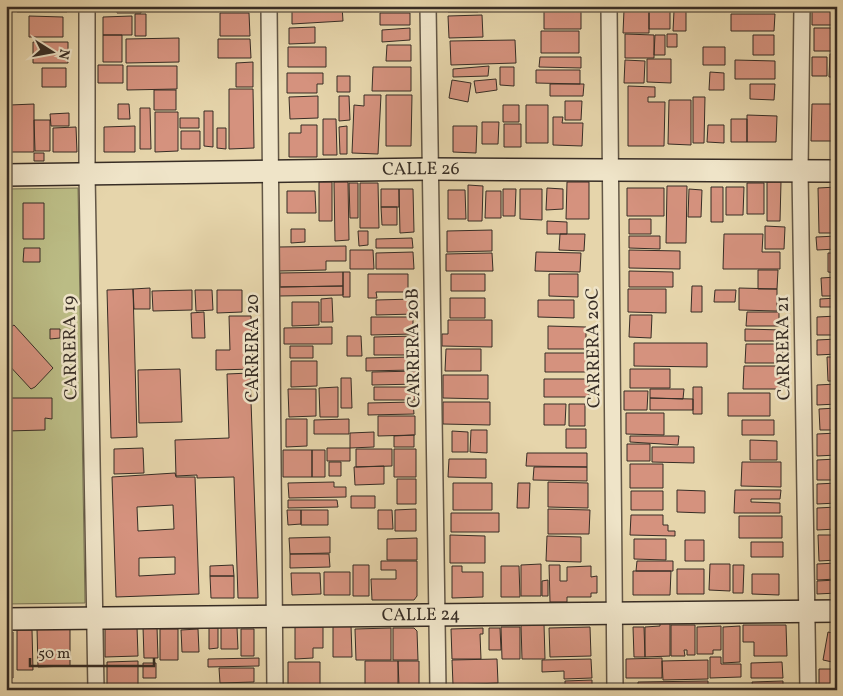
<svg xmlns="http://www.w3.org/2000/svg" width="843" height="696" font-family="Vollkorn,serif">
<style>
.green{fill:#bbbc85;stroke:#797455}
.building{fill:#d5927e;stroke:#372d25;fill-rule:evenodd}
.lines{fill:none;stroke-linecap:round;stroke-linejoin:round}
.street-casing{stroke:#635746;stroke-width:18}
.secondary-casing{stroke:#372d25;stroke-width:24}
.street{stroke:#efe4c8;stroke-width:15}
.secondary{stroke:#efe4c8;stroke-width:21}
.labels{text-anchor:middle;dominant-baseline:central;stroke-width:5;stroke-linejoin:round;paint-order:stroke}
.street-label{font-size:18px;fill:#372d25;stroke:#efe4c8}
</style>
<rect width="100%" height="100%" fill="#e6d5ab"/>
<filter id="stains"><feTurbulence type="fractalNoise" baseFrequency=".004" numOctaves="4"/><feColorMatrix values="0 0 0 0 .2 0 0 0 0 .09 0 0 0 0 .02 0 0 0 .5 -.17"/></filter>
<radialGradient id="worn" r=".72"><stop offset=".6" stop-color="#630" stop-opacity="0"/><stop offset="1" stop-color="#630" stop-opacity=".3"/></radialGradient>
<!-- green -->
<path class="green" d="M78,188L85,603L6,604V189Z"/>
<!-- building -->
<path class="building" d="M17,6H68L67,12H17Z
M117,6H141V13H117Z
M292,6H342L343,21L292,24Z
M389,6H412V9L389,10Z
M448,6H478V12H448Z
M483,6H492V11H483Z
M544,6H581V29H544Z
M812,6H836V25H812Z
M624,10H649V33H623Z
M649,10H670V29H649Z
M674,11H686V31H673Z
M220,13H249L250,36H220Z
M380,13H410V25H380Z
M135,14H146V36H135Z
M731,14H775L774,31H731Z
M482,15L483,37L449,38L448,16Z
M29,16L63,17V37H29Z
M132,16V35H103V17Z
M315,27V43L289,44V28Z
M410,28V40L382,42V30Z
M814,28H837V51H814Z
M541,31H579V53H541Z
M625,34L654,35V58H625Z
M667,34H677V47H667Z
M103,35H122V62H103Z
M655,35H665V55H654Z
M753,35H774V55H753Z
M179,38V62L126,63V39Z
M218,39H250L251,58H218Z
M515,40L516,63L451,65L450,41Z
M33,42H68V63H33Z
M387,45H411V61H386Z
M288,47H326V67H288Z
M703,47H725V65H703Z
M830,54H837V77H829Z
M540,57H581V68L539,67Z
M812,57H827V76H812Z
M647,59H671V83L647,82Z
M625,60L645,61L644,83H624Z
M735,60L775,61V79H735Z
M253,62V87H236V63Z
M98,65H123V83H98Z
M127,66H177V89L127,90Z
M489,66L488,76L453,77V69Z
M373,67H411V91H372Z
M500,67H514V86L500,85Z
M42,68H66V87H42Z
M536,70H580V84L536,83Z
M710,72L724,73V90H709Z
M287,73H323V84H317V93H287Z
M337,76H350V92H337Z
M496,79L497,90L476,93L474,81Z
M452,80L471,83L468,102L449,98Z
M550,84H584L583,96H550Z
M750,84H775L774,100L750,99Z
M628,86L655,87V97H648V102H665L664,146H628Z
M229,89H253L254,148L229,149Z
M154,90H176V110H154Z
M364,95H381L378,154L352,153L354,105L364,106Z
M386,95H412L411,146H386Z
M318,96V118L290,119L289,97Z
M339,96H349L350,120L339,121Z
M693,97H705L704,143H693Z
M837,98V141H811L812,104H837Z
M669,100H691V145L668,144Z
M6,101H9V153H6Z
M565,101H582L581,120H565Z
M34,104V152H11L10,105Z
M118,104H129L130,119H118Z
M503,105H519V122H503Z
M526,105H548V143H526Z
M140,108H150L151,149H140Z
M204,111H213V147L204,146Z
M155,112H178V151L155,152Z
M69,113V126H51L50,114Z
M747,115L777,116L776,142H747Z
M553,117H563L562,123H583L582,146L553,145Z
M180,118H199V128H180Z
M323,119H336L337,155H323Z
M731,119H747V142H731Z
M34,120H50V151H35Z
M482,122H499L498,144H482Z
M504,124H521V147H504Z
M301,125H317V157H289V133H301Z
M708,125H724V143L707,142Z
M135,126V152H104V127Z
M347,126V154H340L339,127Z
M453,126H477L476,153L453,152Z
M76,127L77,152H53V128Z
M217,128H226V149L217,148Z
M181,131H200V149H181Z
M34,153H44V161H34Z
M319,182H332V221H319Z
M334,182H348L349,240L335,241Z
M567,182H589V219H566Z
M767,182H781L780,221H767Z
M349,183H358V218H350Z
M360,183H378L379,228H360Z
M747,183H764V214H747Z
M468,185L483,186L482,221H468Z
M667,186H687L686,243H666Z
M711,187H723V222H711Z
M726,187H744L743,215H726Z
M837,187V233H819L818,188Z
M547,188L563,189V209L546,210Z
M627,188H664V216H627Z
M381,189H399V207H381Z
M399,189H413L414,232L400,233Z
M503,189H516L515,216H503Z
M520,189H542V220L520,219Z
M689,189L702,190L701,217H688Z
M448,190H465L466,219H448Z
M287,191H315L316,213H287Z
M486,191H501V218H485Z
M23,203H44V239H23Z
M381,207H397V225H382Z
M629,219H651V234H629Z
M547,221L567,222V234H547Z
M765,226L785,227L784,249H765Z
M291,229H305V242L291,243Z
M492,230V251L447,252V231Z
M358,231H368V245L359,246Z
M560,234H585L584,251L559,250Z
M724,234H763L762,252H780V269H723Z
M629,236H660V249L629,248Z
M837,236V249L817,250L816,237Z
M412,238L413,248H376V239Z
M346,246V261H326V270L279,271L278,247Z
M24,248H40V262H23Z
M350,250H373L374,269H350Z
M629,250L680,251V269L629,268Z
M413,252L414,269H376V253Z
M536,252L581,253L580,272L535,271Z
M492,253L493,271H446V254Z
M828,253H837V273L828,272Z
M758,270H778L777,289H758Z
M629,271L673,272V287H629Z
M343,272H350V297H343Z
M343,272V286L280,287V273Z
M368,274H408V292H376L377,298H368Z
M451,274H485V291H451Z
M549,274H578V297L549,296Z
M837,277V296H822L821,278Z
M343,286V295L279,296V287Z
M692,286H702V312H691Z
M150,288V309H134L133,289Z
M739,288L777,289V311L739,310Z
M133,289L137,437L111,438L107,290Z
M628,289H666V313L628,312Z
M192,290V310L153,311L152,291Z
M195,290H212L213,310L196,311Z
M217,290H242V312L217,313Z
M715,290H736L735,302H714Z
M332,298L333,322H321V299Z
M450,298H485V318H450Z
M837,298V307H820V299Z
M414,299L415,314L376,315V300Z
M538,300H574V318L538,317Z
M292,302H319V325L292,326Z
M204,312L205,338H192L191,313Z
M747,312H779V326H746Z
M630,315H652L651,338L629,337Z
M229,316H251L253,369L216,370V350H230Z
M837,316V335H817V317Z
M371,317H413V334L371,335Z
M448,320H492V347L442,346V334H448Z
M14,325L53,368L35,387L31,389L6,362V330Z
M548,326L586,327V349H548Z
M332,327V344H284V328Z
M50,329H60V338L50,339Z
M745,329L782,330V341H745Z
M347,336H361L362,356H347Z
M415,336V355H374V337Z
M837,339V354L817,355V340Z
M634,343H707V367L634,366Z
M746,344H783L782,363H745Z
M290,346H313V358H290Z
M446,349H481V371H445Z
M545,353H591V372H545Z
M411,357L412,370L366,371V358Z
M827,357H837V381H828Z
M291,361H317V386L291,387Z
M744,366H781V389H743Z
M180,369L182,422L139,423L138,370Z
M630,369H670V388H630Z
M419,371V384L372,385V372Z
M250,373L258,598H238L234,477L197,478V475L176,476L175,440L229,438L227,374Z
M443,375H488V399L443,398Z
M341,378H351L352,408H341Z
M544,379H589V397H544Z
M837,384V404L817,405V385Z
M338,387V417H320L319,388Z
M374,387H414L415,400H374Z
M693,387H702V414H693Z
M288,389H316V416L289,417Z
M650,389H684L683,399L650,398Z
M624,391H648L647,410H624Z
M728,393H770V416H728Z
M6,398H52V419L45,418V430L6,431Z
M650,398L693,399V410H650Z
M413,402L414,414L368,415V403Z
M443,402H490V425L443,424Z
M544,404H566L565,425H544Z
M569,404H585V426H569Z
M837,408V430H820L819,409Z
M626,413H664V435L626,434Z
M378,416H415V435L378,436Z
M286,419H307V446L286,447Z
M349,419V434H314V420Z
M742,420H774V435H742Z
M566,429H586V448H566Z
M471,430H487V453L470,452Z
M452,431L468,432V452H452Z
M374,432V447L350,448V433Z
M837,433V455L817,456V434Z
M414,435V447H394V436Z
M630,436H679L678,445L630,442Z
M750,440L777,441V460H750Z
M627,444H650V461H627Z
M652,447H694V463L652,462Z
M143,448L144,473L114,474V449Z
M327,448H350V461H327Z
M356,449H392V466L356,467Z
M394,449H416V477H394Z
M283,450H312V477H283Z
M312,450H325V477H312Z
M527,453H587V467L526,466Z
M449,459H486V478L448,477Z
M837,459V480H817V460Z
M329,462H341V476H329Z
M742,462H781V487L741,486Z
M630,464H663V488H630Z
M384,466V484L355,485L354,467Z
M534,467H587V481L533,480Z
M175,473L176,477H195L199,594L116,597L112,477ZM173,505L174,529L138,531L137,507ZM175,557V574L139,576V558Z
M397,479H416V504H397Z
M334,482V487H346V497L289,498L288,483Z
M548,482L588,483V508L548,507Z
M453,483H492V510H453Z
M518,483H530L529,508H517Z
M837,483V503L817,504V484Z
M677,490L705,491V513L677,512Z
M735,490H781L780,499H751V502L780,503V513H734Z
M631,491H663V510H631Z
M351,496H375V508H351Z
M288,500H337L338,507L288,508Z
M837,507V529L817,530V508Z
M416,509V531H395V510Z
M548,509L590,510L589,534H548Z
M287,510H301V524L288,525Z
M301,510H328V525H301Z
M378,510H392L393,529H378Z
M451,513H499V532H451Z
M631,515H663V525H668V531H675V536L630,535Z
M739,516H782V538H739Z
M450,535L485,536V563H450Z
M818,535H837V560L819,561Z
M547,536L581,537V562L546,561Z
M330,537V553L290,554L289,538Z
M417,538V560H387V539Z
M634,539H666V560L634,559Z
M685,540H704V561H685Z
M751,542H783V557H751Z
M290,554H329L330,567L290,568Z
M381,561H417V596L414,600H372L371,579H396V570H381Z
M637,561H673V571H636Z
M837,563V579L817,580V564Z
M541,564V596H521V565Z
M710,564H730V591L709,590Z
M233,565L234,576H210V566Z
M353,565H369V596H353Z
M549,565H560V581H567V567L591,566V577L597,576V593H591V597H567V602H550Z
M733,565H744L743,593H733Z
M452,566H462V572H483V597L452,598Z
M501,566H519L520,597H501Z
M677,569H704V594H677Z
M633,571H671L670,595H633Z
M324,572H350V595H324Z
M291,573H320L321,594L292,595Z
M752,574H779V595L752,594Z
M210,576H234V598H211Z
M548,580V596H542V581Z
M837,580V593L817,594V581Z
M670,622V656L645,657V627L660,626V623Z
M544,624L545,659H522L521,625Z
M333,625H351L352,657H333Z
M671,625H695V655H687V650H684L685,656H671Z
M743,625H786L787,656H754V642H743Z
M721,626V650H713V654H697V627Z
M740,626V662L723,663V627Z
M137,627L138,656L105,657V628Z
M143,627H157L158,658H144Z
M221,627H237L238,649H221Z
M295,627H323V648H313V658L295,659Z
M501,627H520V659H502Z
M590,627L591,656L550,657L549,628Z
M633,627H644L645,657H634Z
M209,628H218V648L209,649Z
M391,628V660H356L355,629Z
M393,628H414L417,631L418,660H393Z
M483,628V634H480L481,659H452L451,629Z
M489,628H500L501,650H489Z
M37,629H70V666L38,667Z
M160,629H178V660H160Z
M198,629L199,652H182L181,630Z
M241,629H254V656H241Z
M17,630H32L33,670H17Z
M6,632H13V678H6Z
M828,632L837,634V663L823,660Z
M710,657H721V664H741V677L710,678Z
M259,658V666L208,667V659Z
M662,658V678H626V659Z
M497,659L498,683L453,685L452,660Z
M591,659L592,678L564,679V671L542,672V660Z
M708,660V679L663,680L662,661Z
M138,661V685L107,686V662Z
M365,661H398V687L365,688Z
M398,661H419V686H399Z
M288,662H320V686H288Z
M782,662L783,678H751V663Z
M143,663H156V678H143Z
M219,668H254V682L220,683Z
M819,669H837V689H819Z
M592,680V690H565V681Z
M708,681V690H638V682Z
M783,681V690H753L752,682Z
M194,685H223V690H194Z
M225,685H259V690H225Z
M490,687L491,690H455V688Z"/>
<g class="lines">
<defs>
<path id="street" d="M87,6V174L96,690
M269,6L275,690
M428,6L438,690
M609,6L615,690
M802,6L800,171L808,690"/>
<g id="secondary">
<path id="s1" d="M6,175L430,169L837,171"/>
<path id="s2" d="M6,619L837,611"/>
</g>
</defs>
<!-- street casing -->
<use href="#street" class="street-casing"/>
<!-- secondary casing -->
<use href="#secondary" class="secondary-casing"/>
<!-- street -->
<use href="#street" class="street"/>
<!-- secondary -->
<use href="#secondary" class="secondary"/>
</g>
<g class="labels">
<!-- street labels -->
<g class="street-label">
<text stroke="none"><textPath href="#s1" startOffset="415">CALLE 26</textPath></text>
<text transform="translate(71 348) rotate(-91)">CARRERA 19</text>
<text transform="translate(253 348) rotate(-90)">CARRERA 20</text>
<text transform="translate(414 348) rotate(-91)">CARRERA 20B</text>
<text transform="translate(594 348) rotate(-91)">CARRERA 20C</text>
<text transform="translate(784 348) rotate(-91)">CARRERA 21</text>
<text stroke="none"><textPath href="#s2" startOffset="415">CALLE 24</textPath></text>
</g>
</g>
<!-- margin -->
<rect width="843" height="696" fill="none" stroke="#e6d5ab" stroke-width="25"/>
<rect x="8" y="8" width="828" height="681" fill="none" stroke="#372d25" stroke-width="2.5"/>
<rect x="12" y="12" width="818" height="671" fill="none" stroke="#372d25"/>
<!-- north arrow -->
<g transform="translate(52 52) rotate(101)" stroke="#efe4c8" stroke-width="4" paint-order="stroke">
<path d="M0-4L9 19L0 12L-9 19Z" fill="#372d25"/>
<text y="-8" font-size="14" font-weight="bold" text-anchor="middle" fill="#372d25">N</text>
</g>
<!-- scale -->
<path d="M30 658v8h124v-8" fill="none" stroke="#372d25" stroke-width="2.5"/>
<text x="38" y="658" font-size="15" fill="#372d25" stroke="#efe4c8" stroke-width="4" paint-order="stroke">50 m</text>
<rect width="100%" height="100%" filter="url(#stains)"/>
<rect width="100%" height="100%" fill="url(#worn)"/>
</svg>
